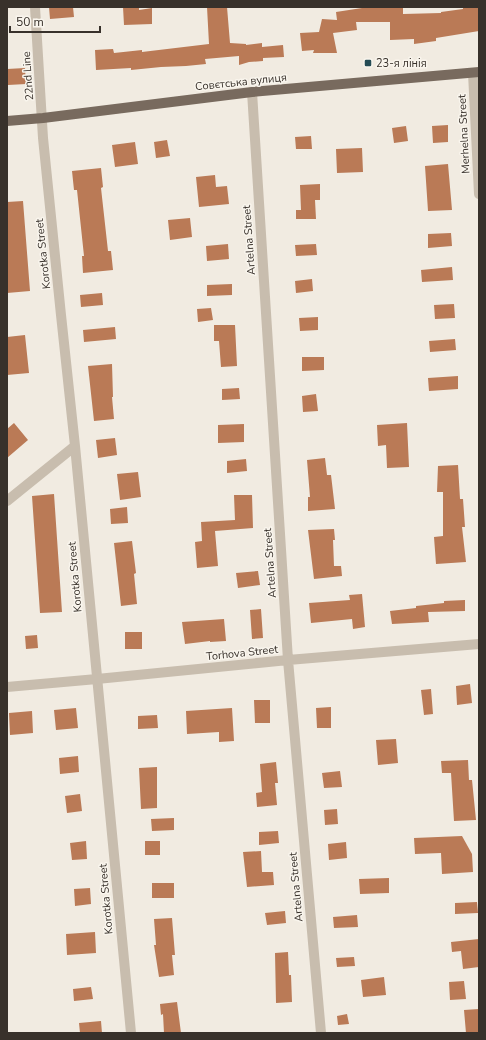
<svg xmlns="http://www.w3.org/2000/svg" width="486" height="1040" font-family="'Nunito Sans',sans-serif">
<style>
.building{fill:#ba7a56}
.lines{fill:none;stroke-linecap:round;stroke-linejoin:round}
.minor{stroke:#c8bdae;stroke-width:10}
.primary{stroke:#786a5e;stroke-width:10}
.poi-dot{fill:#254c55;stroke:#f9f5ed;stroke-width:1.5}
.labels{text-anchor:middle;dominant-baseline:central;stroke-width:3;stroke-linejoin:round;paint-order:stroke}
.poi-label{font-size:11px;fill:#38312b;stroke:#f9f5ed;text-anchor:start}
.street-label{font-size:11px;fill:#38312b;stroke:#f9f5ed}
</style>
<rect width="100%" height="100%" fill="#f1ebe1"/>
<!-- building -->
<path class="building" d="M49,7H73L74,17L50,19Z
M123,7H139V10L152,8V24L124,25Z
M207,7H227L230,43L246,44V45L262,43V47L283,45L284,57L263,58V61L249,62L239,65V56L205,59L206,64L186,66L161,67L131,70V68L96,70L95,50L113,49L114,53L142,50V52L209,44Z
M362,7H403V14L441,13V12L463,9V7H479V31L436,38V41L414,44V39L390,40V22H356L357,30L333,33L337,53H313L314,50L302,51L300,33L319,32L322,19L337,20L336,12L362,8Z
M25,68L26,84L8,85L7,69Z
M448,125V142L433,143L432,126Z
M406,126L408,141L394,143L392,128Z
M311,136L312,149H296L295,137Z
M167,140L170,156L156,158L154,142Z
M135,142L138,164L115,167L112,145Z
M362,148L363,172L337,173L336,149Z
M448,164L452,210L428,211L425,166Z
M101,168L103,187L101,188L108,251H111L113,270L83,273L82,256H84L77,190H74L72,171Z
M215,175L216,187L227,186L229,204L199,207L196,177Z
M320,184V200H315L316,219H296V210H301L300,185Z
M23,201L30,291L7,293V202Z
M190,218L192,237L170,240L168,220Z
M451,233L452,246L428,248V234Z
M228,244L229,259L207,261L206,246Z
M316,244L317,255L296,256L295,245Z
M452,267L453,280L422,282L421,270Z
M312,279L313,291L296,293L295,281Z
M232,284V295L207,296V285Z
M102,293L103,305L81,307L80,295Z
M454,304L455,318L435,319L434,305Z
M211,308L213,320L198,322L197,309Z
M318,317V330L300,331L299,318Z
M214,325H235L237,366L221,367L219,341H214Z
M115,327L116,339L84,342L83,330Z
M25,335L29,373L7,375V337Z
M455,339L456,350L430,352L429,341Z
M302,357H324V370L302,371Z
M112,364L113,397H112L114,419L94,421L88,366Z
M458,376V389L429,391L428,378Z
M239,388L240,399L222,400V389Z
M316,394L318,411L303,412L302,396Z
M14,423L28,440L7,458V429Z
M407,423L409,467L387,468L386,445L378,446L377,425Z
M244,424V442L218,443V425Z
M115,438L117,455L98,458L96,440Z
M325,458L327,475H331L335,509L308,511V497H310L307,460Z
M246,459L247,471L227,473V461Z
M458,465L460,499H463L465,527H462L466,562L436,564L434,537L443,536V492H437L438,466Z
M138,472L141,497L120,500L117,474Z
M54,494L62,612L40,613L32,496Z
M234,495H252L253,528L215,531L218,566L197,568L195,542L202,541L201,522L235,520Z
M127,507L128,523L111,524L110,509Z
M334,529L335,540H333L334,566H341L342,576L314,579L308,530Z
M132,541L136,573L134,574L137,604L121,606L114,543Z
M258,571L260,585L238,588L236,573Z
M362,594L365,627L353,629L352,619L311,623L309,603L350,600L349,595Z
M465,600V611L428,612L429,622L392,624L390,611L416,608V606L444,603V601Z
M261,609L263,638L252,639L250,610Z
M224,619L226,641L210,642V641L185,644L182,622Z
M125,632H142V649H125Z
M37,635L38,648L26,649L25,636Z
M470,684L472,703L457,705L456,686Z
M431,689L433,714L424,715L421,690Z
M254,700H270V723H255Z
M331,707V728H317L316,708Z
M76,708L78,728L56,730L54,710Z
M232,708L234,741L219,742V732L187,734L186,711Z
M32,711L33,733L10,735L9,713Z
M157,715L158,728L138,729V716Z
M396,739L398,763L378,765L376,740Z
M78,756L79,772L60,774L59,758Z
M468,760L469,780H472L476,820L454,821L451,773H442L441,761Z
M276,762L278,783H275L277,805L257,807L256,793L262,792L260,764Z
M157,767V808L141,809L139,768Z
M340,771L342,787L324,788L322,773Z
M80,794L82,811L67,813L65,796Z
M337,809L338,824L325,825L324,810Z
M174,818V830L152,831L151,819Z
M278,831L279,843L259,845V832Z
M462,836L472,854L473,872L442,874L441,853L415,854L414,838Z
M86,841L87,859L72,860L70,843Z
M145,841H160V855H145Z
M346,842L347,858L329,860L328,844Z
M261,851L262,872H273L274,885L247,887L243,852Z
M389,878V893L360,894L359,879Z
M152,883H174V898H152Z
M90,888L91,904L75,906L74,889Z
M477,902L478,913L455,914V903Z
M285,911L286,923L267,925L265,913Z
M357,915L358,927L334,928L333,917Z
M172,918L175,955H172L174,975L159,977L154,945H156L154,919Z
M95,932L96,953L67,955L66,934Z
M479,939V967L463,969L461,951L452,952L451,942Z
M288,952L289,975H291L292,1002L276,1003L275,953Z
M354,957L355,966L337,967L336,958Z
M384,977L386,995L363,997L361,980Z
M464,981L466,999L450,1000L449,982Z
M91,987L93,999L74,1001L73,989Z
M177,1002L181,1033H164L163,1014L161,1015L160,1004Z
M479,1009V1033H466L464,1010Z
M347,1014L349,1024L338,1025L337,1016Z
M101,1021L102,1033H80L79,1023Z"/>
<g class="lines">
<!-- minor -->
<path class="minor" d="M35,7L43,138L61,315L75,446L131,1033
M473,73L479,194
M252,92L288,660L321,1033
M7,501L75,446
M7,687L97,679L288,660L479,644"/>
<!-- primary -->
<path class="primary" d="M7,121L43,118L252,92L479,72"/>
</g>
<!-- markers -->
<rect class="poi-dot" x="364" y="59" width="8" height="8" rx="2"/>
<g class="labels">
<!-- poi labels -->
<g class="poi-label">
<text x="376" y="63">23-я лінія</text>
</g>
<!-- street labels -->
<g class="street-label">
<text transform="translate(28 76) rotate(-94)">22nd Line</text>
<text transform="translate(241 82) rotate(-6)">Совєтська вулиця</text>
<text transform="translate(464 134) rotate(-93)">Merhelna Street</text>
<text transform="translate(249 240) rotate(-94)">Artelna Street</text>
<text transform="translate(43 254) rotate(-96)">Korotka Street</text>
<text transform="translate(270 563) rotate(-94)">Artelna Street</text>
<text transform="translate(75 577) rotate(-95)">Korotka Street</text>
<text transform="translate(242 653) rotate(-6)">Torhova Street</text>
<text transform="translate(296 887) rotate(-95)">Artelna Street</text>
<text transform="translate(106 899) rotate(-95)">Korotka Street</text>
</g>
</g>
<!-- border -->
<rect width="486" height="1040" fill="none" stroke="#38312b" stroke-width="16"/>
<!-- scale -->
<path d="M10 26v6h90v-6" fill="none" stroke="#38312b" stroke-width="2"/>
<text x="16" y="26" font-size="12" fill="#38312b" stroke="#f9f5ed" stroke-width="3" paint-order="stroke">50 m</text>
</svg>
